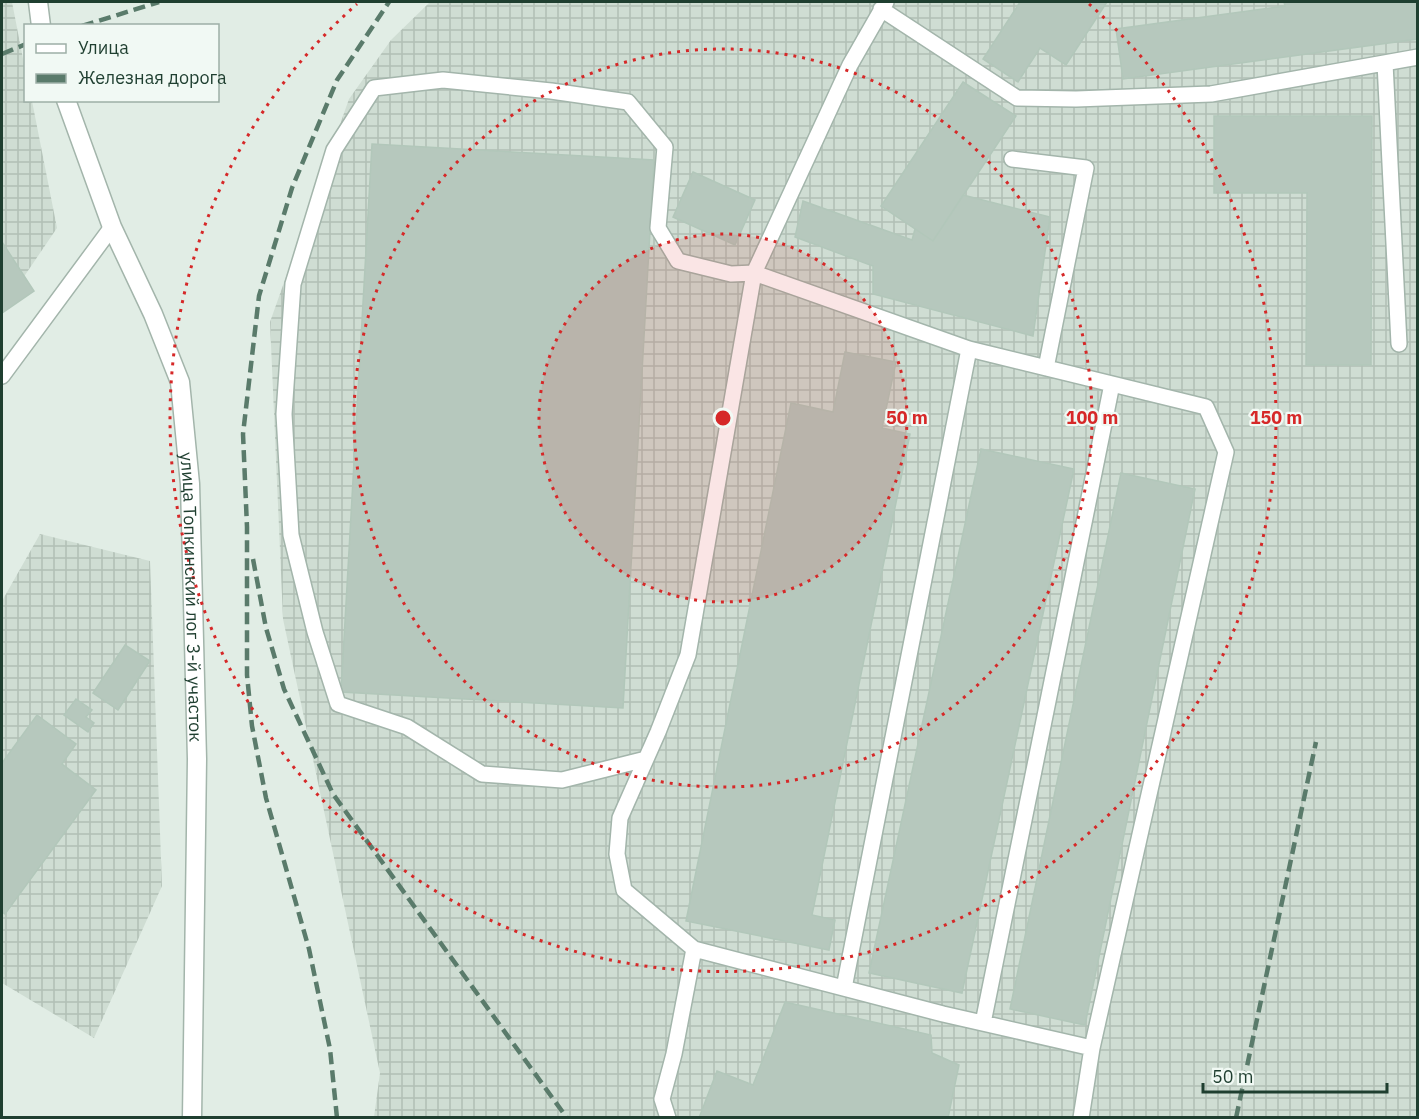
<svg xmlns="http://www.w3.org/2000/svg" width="1419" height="1119" font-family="'IBM Plex Sans',sans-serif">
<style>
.industrial{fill:url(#industrial-grid)}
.building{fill:#b6c8bd;stroke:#b2c7ba;stroke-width:1.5}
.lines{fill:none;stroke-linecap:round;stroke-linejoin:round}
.service-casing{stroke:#a3b5ab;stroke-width:18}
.minor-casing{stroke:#a3b5ab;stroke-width:21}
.service{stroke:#fff;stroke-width:15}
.minor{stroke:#fff;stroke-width:18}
.rail{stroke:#5a7b6b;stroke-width:4.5;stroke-dasharray:12 6;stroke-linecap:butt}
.ring{fill:none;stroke:#d62828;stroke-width:3;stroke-dasharray:3 6}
.labels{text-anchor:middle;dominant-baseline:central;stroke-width:4.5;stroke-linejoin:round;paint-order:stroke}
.street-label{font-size:18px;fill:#1f3f30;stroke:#f1f9f4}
.centre{fill:#d62828;stroke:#f1f9f4;stroke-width:3}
.ring-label{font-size:18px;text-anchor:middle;font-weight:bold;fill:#d62828;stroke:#f1f9f4;stroke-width:4.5;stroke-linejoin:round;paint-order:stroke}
</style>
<defs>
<pattern id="industrial-grid" width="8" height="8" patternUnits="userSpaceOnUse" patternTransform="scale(1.5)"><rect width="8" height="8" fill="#cfddd3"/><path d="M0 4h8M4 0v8" fill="none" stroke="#b1bfb5"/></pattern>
</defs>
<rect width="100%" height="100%" fill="#e1ede5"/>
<!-- industrial -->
<path class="industrial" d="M2,2H12L25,69L26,100L32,101L57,228L2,309Z
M430,2H1417V1117H374L380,1073L283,619L270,322L349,99L391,40Z
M40,534L150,561L162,886L94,1038L2,983V601Z"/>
<!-- building -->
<path class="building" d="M1020,2H1107L1066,65L1040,48L1018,82L983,59Z
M1284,2H1418V39L1123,79L1116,29L1285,6Z
M963,82L1016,116L933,241L881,206Z
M1214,116H1372L1371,365H1306L1307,193H1214Z
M372,144L654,160L623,708L341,692Z
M693,172L755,200L735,245L673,217Z
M963,195L1050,217L1033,336L873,294V266L795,237L803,201L912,240L915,229L933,241Z
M2,242L34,291L2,313Z
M845,352L896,362L882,428L910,434L812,915L835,920L829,950L686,921L791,403L833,412Z
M981,449L1074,469L962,993L869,973Z
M1121,473L1195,489L1085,1025L1010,1009Z
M125,645L150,661L118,710L93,693Z
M76,699L92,710L86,717L94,723L88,732L64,715Z
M37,715L76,744L62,764L96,790L5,914L2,912V763Z
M785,1002L931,1035L932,1053L959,1065L948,1118H699L717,1071L753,1085Z"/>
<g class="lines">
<defs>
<path id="service" d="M881,9L1017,98L1076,99L1211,94L1418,57
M1385,63L1399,344
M1012,159L1086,168L1046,368
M2,376L112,227
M646,759L562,780L482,774L407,727L338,704L315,632L291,535L284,414L293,284L334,150L374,88L443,80L551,91L628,102L665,147L658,228L678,261L731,274L754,273L969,349L1206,407L1226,452L1092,1048L943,1014L694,949L624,890L617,854L620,818L658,732L688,655L754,273L850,65L886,2
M844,988L969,349
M983,1023L1112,384
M668,1118L662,1099L674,1054L694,949
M1081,1118L1092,1048"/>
<g id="minor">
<path d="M38,2L41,26"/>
<path id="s1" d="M66,100L112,227L153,314L180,382L190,484L197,759L192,1118"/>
</g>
</defs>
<!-- service casing -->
<use href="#service" class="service-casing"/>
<!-- minor casing -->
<use href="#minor" class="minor-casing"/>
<!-- service -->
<use href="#service" class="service"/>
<!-- minor -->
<use href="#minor" class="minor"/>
<!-- rail -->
<path class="rail" d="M82,26L159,2
M2,54L26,44
M253,559L266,628L284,689L333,794L567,1118
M337,1118L330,1049L309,949L266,798L252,726L247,675V527L243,434L259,296L292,188L337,80L389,2
M1236,1118L1316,742"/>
</g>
<!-- distance rings -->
<circle cx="723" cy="418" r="184" fill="#d62828" fill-opacity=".12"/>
<g class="ring">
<circle cx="723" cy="418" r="184"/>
<circle cx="723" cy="418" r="369"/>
<path d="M1089 4A553 553 0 1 1 357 4"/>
</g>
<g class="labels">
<!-- street labels -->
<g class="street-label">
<text stroke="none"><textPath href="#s1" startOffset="520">улица Топкинский лог 3-й участок</textPath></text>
</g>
</g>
<circle cx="723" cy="418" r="9" class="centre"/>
<g class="ring-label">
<text x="907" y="424">50 m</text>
<text x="1092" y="424">100 m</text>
<text x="1276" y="424">150 m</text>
</g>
<!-- border -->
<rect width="1419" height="1119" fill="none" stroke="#1f3f30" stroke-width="6"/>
<!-- legend -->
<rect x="24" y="24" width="195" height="78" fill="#f1f9f4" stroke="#9dafa6" stroke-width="1.5"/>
<rect x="36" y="44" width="30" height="9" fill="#ffffff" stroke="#9dafa6" stroke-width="1.5"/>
<text x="78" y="54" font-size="18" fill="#1f3f30">Улица</text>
<rect x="36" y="74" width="30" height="9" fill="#5a7b6b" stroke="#9dafa6" stroke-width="1.5"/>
<text x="78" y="84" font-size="18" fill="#1f3f30">Железная дорога</text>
<!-- scale -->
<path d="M1203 1083v9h184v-9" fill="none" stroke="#1f3f30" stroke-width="3"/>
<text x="1212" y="1083" font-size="18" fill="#1f3f30" stroke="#f1f9f4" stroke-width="4.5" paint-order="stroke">50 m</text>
</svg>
